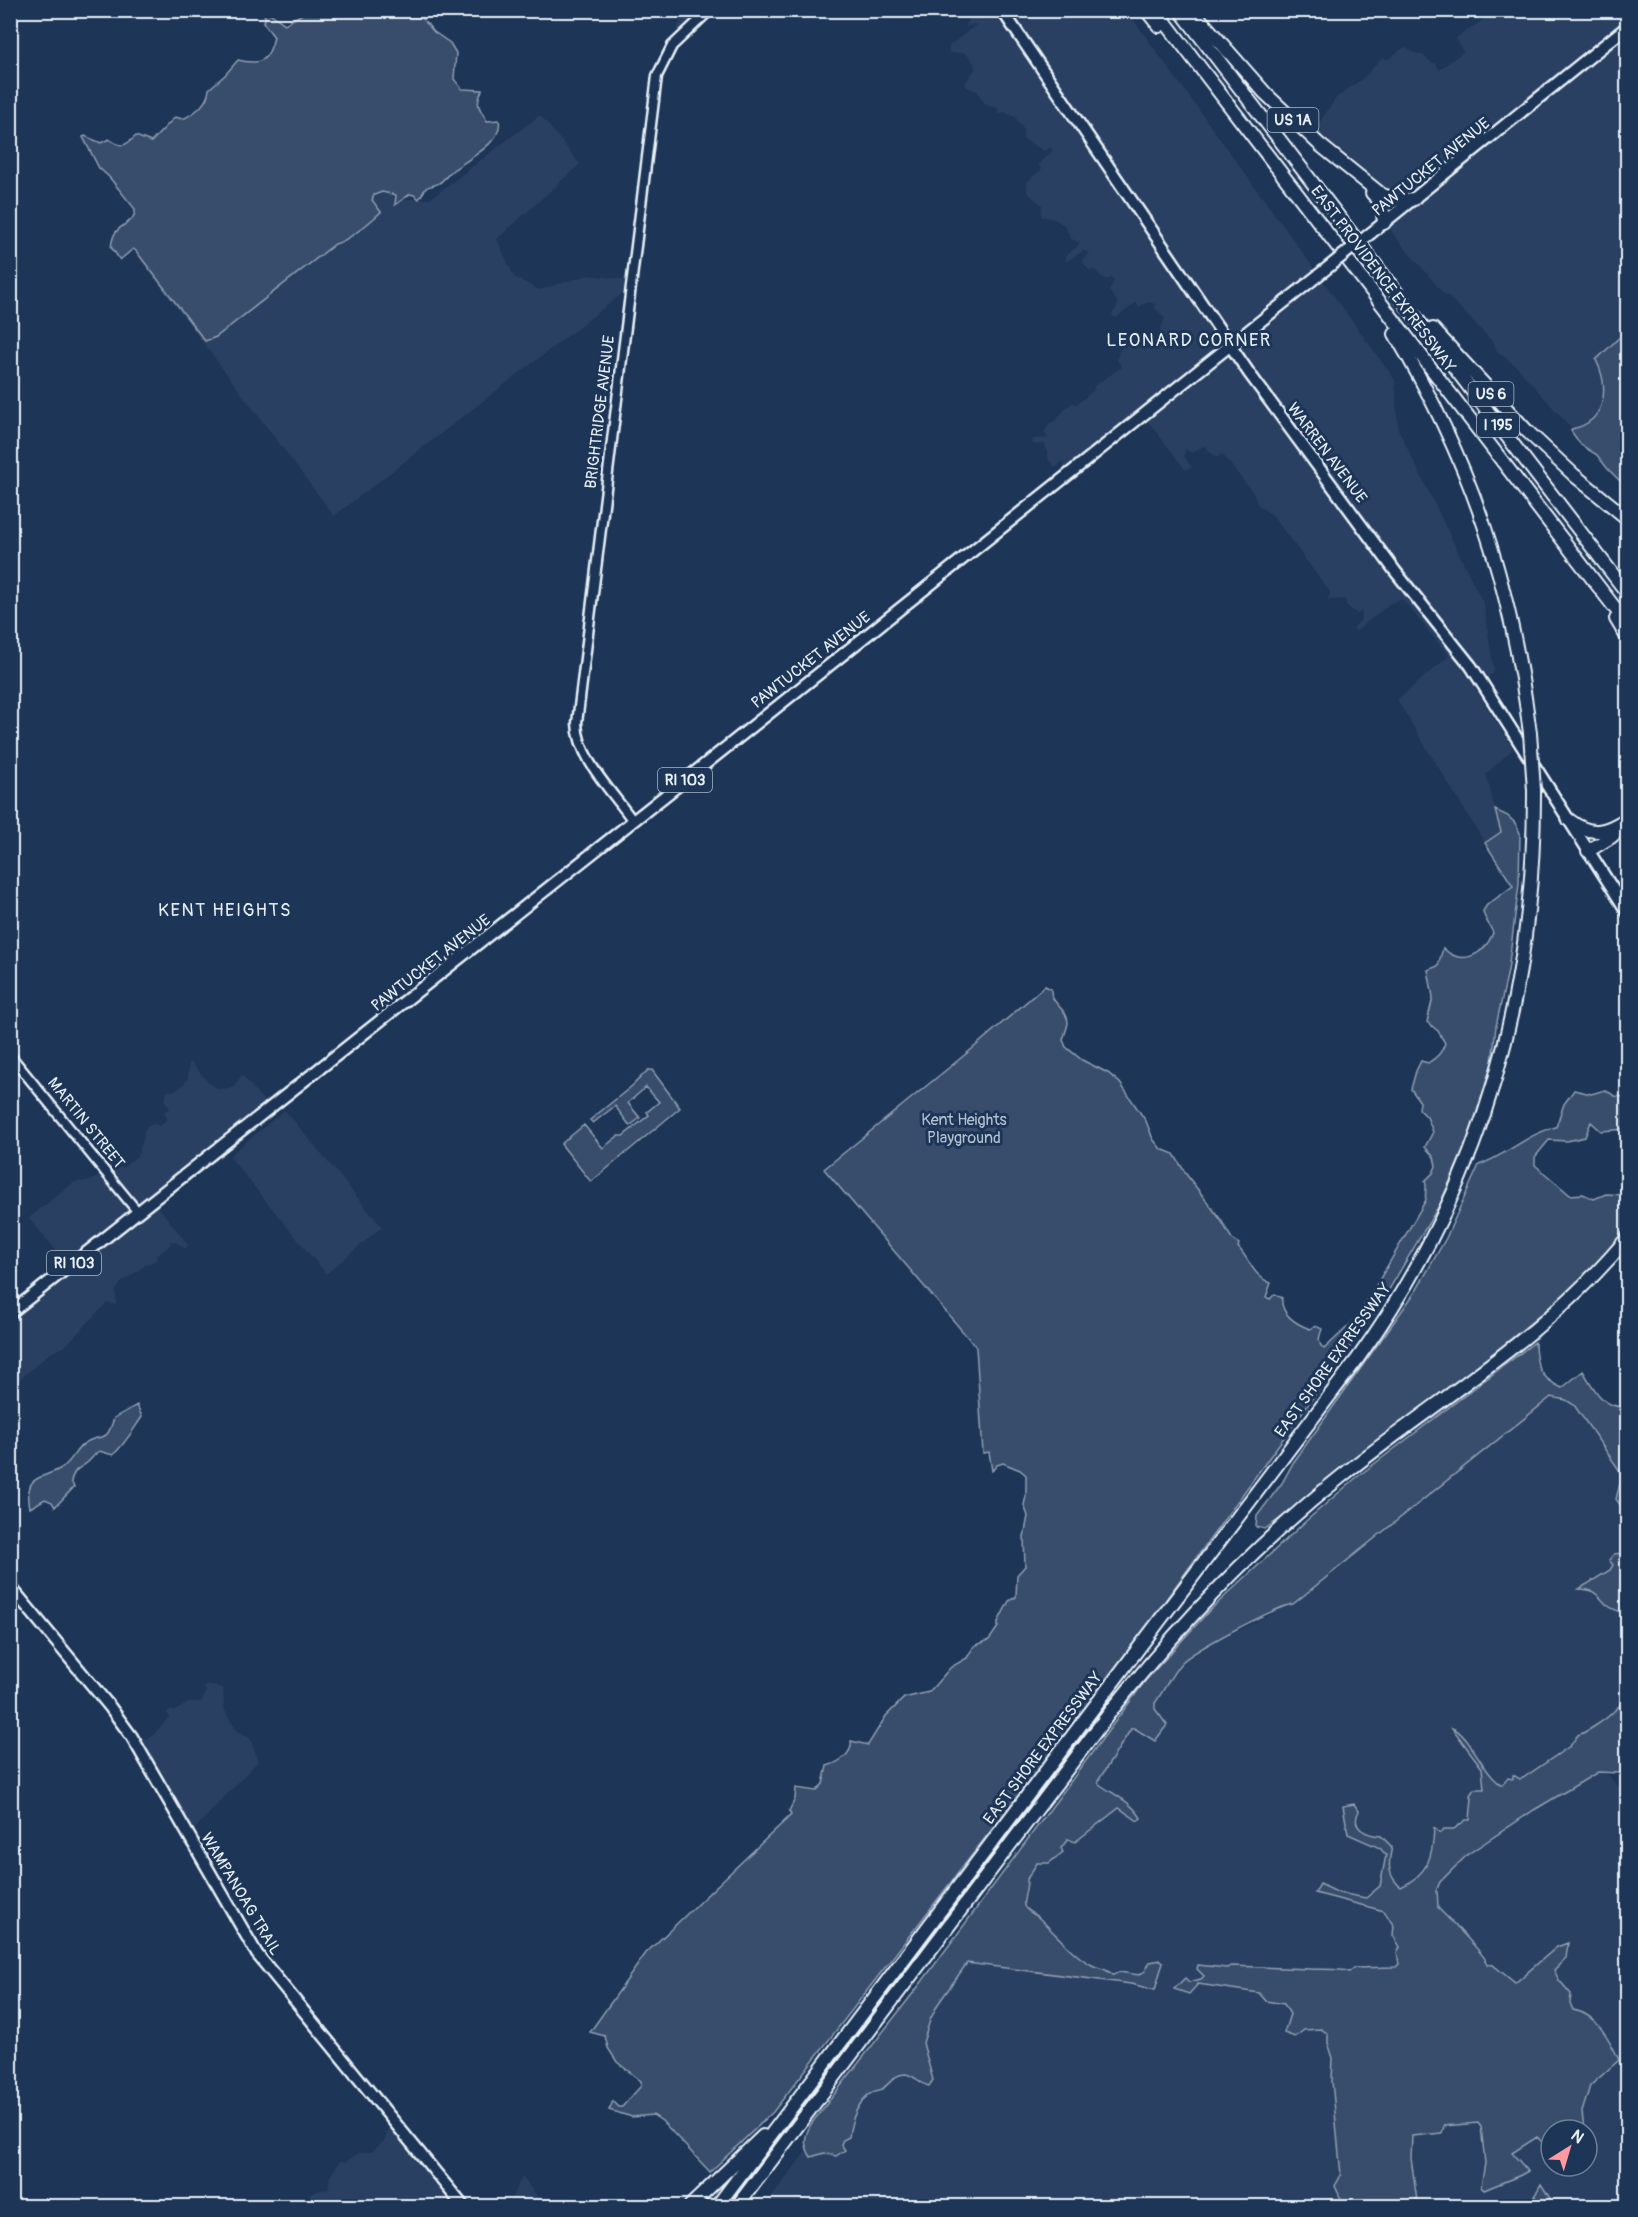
<svg xmlns="http://www.w3.org/2000/svg" width="1638" height="2217" font-family="Pangolin,sans-serif">
<style>
.built{fill:#2a4162}
.green{fill:#374d6c;stroke:#909fb2;stroke-width:1.5}
.lines{fill:none;stroke-linecap:round;stroke-linejoin:round}
.minor-casing{stroke:#e8f1f8;stroke-width:13}
.major-casing{stroke:#e8f1f8;stroke-width:15}
.highway-casing{stroke:#e8f1f8;stroke-width:16}
.minor{stroke:#1d3557;stroke-width:8}
.major{stroke:#1d3557;stroke-width:10}
.highway{stroke:#1d3557;stroke-width:12}
.major-bridge-casing{stroke:#e8f1f8;stroke-width:15;stroke-linecap:butt}
.highway-bridge-casing{stroke:#e8f1f8;stroke-width:16;stroke-linecap:butt}
.major-bridge{stroke:#1d3557;stroke-width:10}
.highway-bridge{stroke:#1d3557;stroke-width:12}
.labels{text-anchor:middle;dominant-baseline:central;stroke-width:6;stroke-linejoin:round;paint-order:stroke}
.shield{fill:#1d3557;stroke:#abb9c8;stroke-width:1.5}
.shield-label{font-size:15px;font-weight:bold;fill:#e8f1f8}
.street-label{font-size:16px;fill:#e8f1f8;stroke:#1d3557}
.park-label{font-size:16px;fill:#b3c0ce;stroke:#1d3557}
.neighbourhood-label{font-size:18px;letter-spacing:1.5px;fill:#e8f1f8;stroke:#1d3557}
</style>
<rect width="100%" height="100%" fill="#1d3557"/>
<filter id="ink" filterUnits="userSpaceOnUse"><feTurbulence type="fractalNoise" baseFrequency=".0167" numOctaves="2"/><feDisplacementMap in="SourceGraphic" scale="12" xChannelSelector="R" yChannelSelector="G"/><feConvolveMatrix kernelMatrix="1 2 1 2 8 2 1 2 1" color-interpolation-filters="sRGB"/></filter>
<g filter="url(#ink)">
<!-- built -->
<path class="built" d="M673,11H709L682,34L677,31L680,21L679,17Z
M966,11H1127L1395,380L1398,429L1484,605L1494,672L1475,688L1513,749L1486,774L1501,832L1485,843L1397,700L1449,656L1402,599L1390,603L1357,631L1353,629L1361,619L1362,611L1357,614L1346,605L1345,599L1328,600L1330,592L1272,515L1258,505L1253,493L1222,454L1217,458L1209,451L1205,445L1192,453L1185,449L1184,456L1192,468L1185,469L1144,416L1054,484L1049,481L1058,476L1063,468L1064,463L1062,461L1056,468L1049,460L1045,444L1035,445L1032,443L1033,439L1048,438L1044,433L1049,424L1056,420L1065,409L1072,403L1077,404L1094,390V386L1122,367L1117,360L1119,350L1129,341H1143L1151,346L1154,345L1165,318L1154,307L1155,304L1149,302L1138,307L1137,302L1116,318L1112,315L1117,307V301L1109,291L1114,281L1111,278L1107,280L1102,277L1095,270H1089L1082,261L1090,253L1088,252L1083,251L1066,262V256L1081,243L1071,239L1065,226L1055,219L1041,216L1042,205L1027,192V182L1042,169L1038,165L1052,151L1051,147L1044,151L1023,139V129L1015,117L1004,112L998,114V108L986,105L977,91L967,87L965,83L975,69L974,63L969,56L964,53H949V46L976,25L974,24L965,27L969,20L970,15Z
M1497,11H1627L1628,246L1617,256L1627,266V330L1596,360L1600,367L1604,389L1599,412L1584,427L1572,429L1516,366L1497,351L1494,343L1448,296L1444,294L1393,234L1387,222L1416,197L1408,189L1396,190L1378,185L1315,129L1336,98L1362,79L1382,58L1388,59L1405,47L1414,53L1423,55L1432,63H1436L1439,70L1463,52L1456,38Z
M319,115L369,184L399,199H430L540,115L580,164L497,239L514,277L539,290L589,275L628,280L623,293L334,516L139,258Z
M189,1062H191L207,1081L218,1089L233,1088L242,1075L270,1108L153,1200L188,1245L185,1249L176,1242L171,1241L170,1245L157,1256L155,1261L147,1264L121,1283L116,1290V1305L107,1303L64,1347L50,1353L11,1387V1314L69,1266L29,1218L74,1182L89,1181L109,1172L112,1165L120,1168L124,1167L138,1155L144,1136L143,1132L147,1127L153,1124L160,1126L164,1123L167,1118L164,1111L170,1109L165,1101L167,1091L176,1090L182,1086L188,1078Z
M285,1110L382,1227L326,1274L229,1156Z
M1551,1397L1566,1400L1574,1405L1620,1471L1621,1480L1616,1499L1627,1514V1525L1625,1527L1627,1545L1626,1544L1623,1554L1619,1552L1614,1554L1609,1560L1613,1565L1610,1570L1587,1582L1580,1589L1591,1590L1601,1597L1608,1607L1624,1613L1628,1621L1627,1701L1622,1702L1610,1716L1584,1733L1578,1735L1570,1746L1523,1778L1520,1779L1508,1778L1502,1785L1485,1768L1461,1735L1457,1730H1451L1477,1758L1482,1768L1484,1789H1474L1470,1820H1466L1454,1829L1440,1833L1434,1829L1430,1860L1416,1880L1401,1887L1393,1879L1388,1860L1392,1847L1367,1835L1358,1827L1356,1818L1345,1817L1348,1834L1384,1851L1385,1863L1380,1886L1366,1898L1339,1893L1330,1888L1315,1893L1384,1912L1394,1926L1393,1935L1400,1947L1398,1957L1399,1964L1396,1967L1365,1968L1349,1972L1343,1969L1320,1971L1310,1969L1231,1966L1227,1968L1222,1966L1197,1969L1202,1973L1204,1976L1201,1979L1180,1984L1174,1989L1181,1990L1198,1984L1260,1993L1266,2001L1284,2004L1288,2009L1290,2014L1284,2033L1321,2029L1328,2034V2043L1333,2058L1332,2081L1341,2175L1336,2189L1341,2199L1353,2206H765L807,2150L811,2157L824,2153L836,2156L844,2147L841,2144L843,2140L849,2137L853,2115L859,2105L873,2092L880,2090L894,2078L901,2074L910,2075L922,2085H929L933,2080L923,2046L930,2020L938,2004L967,1963L1131,1984L1155,1989L1163,1962H1150L1145,1971L1139,1975L1131,1973L1113,1975L1102,1967L1091,1964L1069,1948L1039,1918L1025,1907L1023,1902L1028,1886L1027,1879L1037,1863H1049L1062,1852L1060,1848L1069,1839L1076,1842L1119,1807L1138,1821L1128,1802L1117,1797L1099,1784L1098,1781L1131,1729L1162,1720L1155,1709V1703L1182,1663L1211,1644L1291,1604L1379,1537Z
M208,1685L223,1688L224,1708L229,1718L237,1731L250,1738L258,1761L190,1834L149,1761L150,1757L142,1744L143,1738L147,1740L154,1734L169,1717L167,1712L170,1710L175,1711L190,1702H201L206,1692L204,1688Z
M1598,1772L1607,1774L1628,1797L1627,2206H1555L1541,2185L1535,2195L1536,2206H1438L1450,2202V2200L1419,2203L1417,2202L1414,2184L1411,2140L1412,2136L1442,2133L1444,2126L1478,2123L1481,2127L1485,2163L1481,2187L1484,2190L1521,2175L1528,2171L1511,2153L1537,2137L1551,2151V2166H1566L1571,2171L1577,2166H1587V2130H1584L1582,2112L1584,2104L1593,2082L1615,2065L1601,2028L1581,2011L1573,2010L1570,2003L1571,1994L1559,1980L1554,1969L1566,1958L1529,1973L1515,1983L1493,1965L1488,1964L1487,1959L1438,1908L1436,1902L1438,1892L1437,1889L1440,1882L1468,1854L1534,1810Z
M394,2127L452,2206H298L305,2198L317,2191L328,2189L330,2176L340,2161L345,2162L359,2153L372,2152L385,2140L388,2130Z
M522,2177L545,2206H507Z"/>
<!-- green -->
<path class="green" d="M309,10L402,11L410,17H421L434,32L450,43L456,53L454,79L462,89L482,90C475,107 479,106 487,121L499,120C504,142 468,159 453,170C448,174 444,180 439,183C435,186 430,185 426,188L419,199L414,195L410,194L395,205L396,195L382,192L374,195L372,200L381,212C370,222 348,241 335,244L216,337L205,341L136,251L133,249L120,260L111,247C112,242 112,237 116,232C123,223 136,222 135,209L109,177L99,168L83,137L85,136L101,143L109,139C122,148 124,147 136,136L151,142L175,117L183,119C195,113 208,103 209,89L225,75L238,60C261,66 269,60 274,37L263,22L266,18L264,15L267,11L285,24Z
M1627,330V379L1622,387L1626,392L1624,397L1627,401V488L1607,468L1597,455L1581,445L1571,431L1572,429C1606,422 1610,388 1596,360Z
M1495,810L1508,816L1515,823L1520,833L1519,884L1508,971L1496,1026L1492,1063L1469,1137L1440,1204L1378,1308L1154,1616L1027,1784L773,2112L710,2172L662,2121L653,2115L632,2117L609,2110L613,2101L619,2107H622L641,2086V2081L617,2062L608,2048L605,2036L590,2032L646,1953L791,1815L789,1811L795,1799L796,1788L816,1791L823,1784L827,1766C838,1763 853,1754 851,1741L868,1745L886,1716L904,1698L929,1692L951,1667L967,1658L974,1646L989,1640L998,1627V1622L1009,1601L1016,1597L1017,1575L1025,1566L1024,1537L1028,1516L1024,1505L1026,1496V1475L1020,1470L1003,1463L997,1465L992,1471L989,1452L983,1453L976,1347L824,1169L972,1049L1045,986L1051,989C1050,1004 1067,1008 1068,1022C1068,1027 1064,1035 1063,1040L1066,1047L1082,1060L1108,1073L1120,1083L1146,1121L1153,1139L1161,1149L1174,1154L1186,1174L1221,1220L1232,1239L1239,1244L1238,1247C1250,1260 1253,1276 1271,1283L1266,1297L1270,1299L1275,1294L1282,1298C1280,1314 1296,1324 1310,1329L1316,1326L1322,1329C1319,1337 1317,1343 1324,1349L1357,1318L1426,1200C1424,1193 1428,1188 1425,1181L1433,1173L1436,1166L1434,1157L1425,1147L1433,1132L1427,1117L1419,1109L1420,1102L1411,1089L1416,1071L1421,1061L1428,1063C1437,1057 1442,1053 1445,1043L1438,1031L1427,1022L1433,997L1428,970L1438,966L1443,948C1462,967 1484,955 1493,933C1490,925 1484,919 1483,911L1487,905L1513,886L1485,843L1501,832Z
M648,1070H652L680,1108L591,1182L561,1144L584,1125L603,1148L618,1136H623L649,1115L647,1112L659,1102L646,1087L628,1103L640,1118L630,1126L615,1106L593,1123L590,1120L632,1086Z
M1574,1090L1591,1094L1605,1090L1615,1096L1627,1097V1129L1601,1131L1591,1122L1585,1137L1567,1141L1549,1140L1535,1157V1165L1570,1195L1583,1194L1594,1199L1606,1194L1627,1195V1228L1582,1281L1496,1351L1356,1457L1282,1517L1265,1529L1256,1527L1257,1516L1282,1483L1293,1463L1416,1291L1446,1238L1479,1165C1507,1155 1527,1134 1556,1127L1564,1104Z
M1535,1342C1535,1365 1540,1378 1562,1388L1583,1371C1594,1388 1602,1409 1627,1407V1514L1616,1499L1621,1480L1620,1471L1574,1405L1566,1400L1551,1397L1293,1604C1275,1607 1194,1650 1181,1663C1171,1675 1164,1690 1155,1703V1709L1167,1725L1155,1741L1134,1728L1131,1729L1098,1781L1099,1784C1114,1795 1131,1801 1141,1818L1138,1821L1119,1808L1075,1842L1068,1839L1061,1848L1063,1852L1049,1863H1037L1027,1879C1028,1886 1022,1902 1024,1906C1026,1911 1034,1914 1039,1918C1054,1932 1074,1956 1092,1965C1100,1969 1106,1968 1113,1975L1119,1972L1139,1975L1145,1971L1150,1962L1161,1960L1163,1962L1155,1990L1131,1984L967,1963L938,2004L930,2020L923,2043L933,2080L929,2086C920,2084 915,2075 905,2074C894,2074 890,2084 882,2089C879,2091 875,2090 873,2092C858,2100 851,2120 849,2137L843,2140L841,2144L845,2150L836,2156L824,2153L811,2157C803,2144 804,2137 811,2124L921,1983L1146,1680L1208,1612L1307,1520L1357,1477Z
M137,1405L142,1417C133,1430 125,1444 113,1455L99,1451C95,1454 92,1458 88,1462C79,1470 75,1467 71,1481L74,1487L55,1507L52,1502L45,1499L30,1508C23,1472 43,1480 63,1467C72,1461 76,1448 85,1443C103,1431 105,1447 114,1418Z
M1626,1544L1628,1545L1627,1621L1624,1613C1619,1611 1611,1609 1607,1605C1597,1595 1595,1589 1579,1589L1610,1570L1613,1565L1609,1560L1614,1554L1623,1553L1625,1548L1623,1545Z
M1627,1701V1752L1622,1763L1623,1770L1619,1773L1598,1772L1534,1810L1468,1854L1440,1882L1437,1889L1438,1908C1446,1916 1486,1956 1488,1964L1493,1965L1515,1983L1557,1947L1568,1943L1566,1958L1554,1970L1559,1980L1571,1994L1570,2003L1573,2010C1596,2013 1610,2040 1619,2060L1590,2086L1582,2112L1584,2130H1551V2151L1537,2137L1512,2153L1528,2171L1521,2175L1484,2190L1481,2187L1485,2163L1481,2127L1478,2123L1444,2126L1442,2133L1412,2136L1411,2158L1417,2201L1419,2203L1450,2200V2202L1438,2206H1353L1341,2199L1335,2186L1341,2175L1332,2081L1333,2058L1328,2043V2034L1321,2029L1304,2030L1295,2037L1284,2033L1290,2014L1284,2004L1266,2001L1259,1993L1198,1984L1189,1994L1174,1989L1185,1978L1189,1982L1201,1979L1204,1976L1197,1969L1198,1965L1227,1968L1231,1966L1310,1969C1320,1970 1342,1968 1349,1972L1354,1968L1396,1967L1399,1964L1397,1952L1400,1947L1393,1935L1394,1926L1384,1911L1315,1893L1320,1884L1339,1893L1366,1898L1380,1886L1386,1855L1380,1848L1348,1834L1343,1806L1354,1804L1359,1811C1350,1828 1366,1835 1381,1836L1392,1847C1388,1863 1387,1876 1401,1887C1428,1874 1433,1857 1434,1828L1440,1833L1444,1829H1454L1466,1820H1470L1472,1798L1470,1795L1474,1789H1484L1482,1768L1452,1728C1470,1734 1483,1774 1502,1785L1508,1778L1513,1779V1775L1520,1779L1523,1778L1570,1746L1578,1735C1587,1732 1605,1720 1612,1713C1618,1708 1620,1703 1627,1701Z
M1541,2184L1555,2206H1536L1535,2195Z"/>
<g class="lines">
<defs>
<path id="minor" d="M633,821C613,792 578,759 577,723L657,76L672,46L710,10
M10,1055L137,1211"/>
<path id="major" d="M1002,10L1249,373L1395,571L1471,666L1628,913
M1371,233L1628,26
M10,1313C444,970 880,628 1311,281
M10,1586L110,1707L132,1737L257,1954L463,2206"/>
<path id="highway" d="M1146,10L1159,26
M1156,10L1628,625
M1180,10L1628,594
M1192,10L1265,93L1320,145L1382,195L1399,200L1414,199
M1372,193L1382,203L1384,223
M1433,329L1527,431L1574,475L1628,519
M1395,334C1472,464 1511,583 1530,733
M1616,619L1628,639
M1569,820C1591,837 1605,833 1628,818
M1588,851L1611,837L1623,826
M690,2206L763,2136
M717,2206L1358,1358C1480,1189 1535,997 1534,790
M737,2206L1111,1711C1180,1624 1256,1544 1343,1475C1439,1398 1549,1334 1628,1237"/>
</defs>
<!-- minor casing -->
<use href="#minor" class="minor-casing"/>
<!-- major casing -->
<use href="#major" class="major-casing"/>
<!-- highway casing -->
<use href="#highway" class="highway-casing"/>
<!-- minor -->
<use href="#minor" class="minor"/>
<!-- major -->
<use href="#major" class="major"/>
<!-- highway -->
<use href="#highway" class="highway"/>
<defs>
<path id="major-bridge" d="M1311,281L1371,233"/>
<path id="highway-bridge" d="M1530,733L1534,790"/>
</defs>
<!-- major-bridge casing -->
<use href="#major-bridge" class="major-bridge-casing"/>
<!-- highway-bridge casing -->
<use href="#highway-bridge" class="highway-bridge-casing"/>
<!-- major-bridge -->
<use href="#major-bridge" class="major-bridge"/>
<!-- highway-bridge -->
<use href="#highway-bridge" class="highway-bridge"/>
</g>
</g>
<g class="labels">
<!-- shield labels -->
<g class="shield">
<rect x="1267.5" y="108" width="51" height="24" rx="4.5"/>
<rect x="1468.5" y="382" width="45" height="24" rx="4.5"/>
<rect x="1477" y="413" width="42" height="24" rx="4.5"/>
<rect x="658" y="768" width="54" height="24" rx="4.5"/>
<rect x="47" y="1251" width="54" height="24" rx="4.5"/>
</g>
<g class="shield-label">
<text x="1293" y="120">US 1A</text>
<text x="1491" y="394">US 6</text>
<text x="1498" y="425">I 195</text>
<text x="685" y="780">RI 103</text>
<text x="74" y="1263">RI 103</text>
</g>
<!-- street labels -->
<g class="street-label">
<text transform="translate(1431 167) rotate(-39)">PAWTUCKET AVENUE</text>
<text transform="translate(1383 279) rotate(53)">EAST PROVIDENCE EXPRESSWAY</text>
<text transform="translate(600 412) rotate(-83)">BRIGHTRIDGE AVENUE</text>
<text transform="translate(1327 453) rotate(53)">WARREN AVENUE</text>
<text transform="translate(811 660) rotate(-38)">PAWTUCKET AVENUE</text>
<text transform="translate(431 963) rotate(-38)">PAWTUCKET AVENUE</text>
<text transform="translate(86 1123) rotate(51)">MARTIN STREET</text>
<text transform="translate(1333 1360) rotate(-54)">EAST SHORE EXPRESSWAY</text>
<text transform="translate(1043 1748) rotate(-53)">EAST SHORE EXPRESSWAY</text>
<text transform="translate(241 1894) rotate(59)">WAMPANOAG TRAIL</text>
</g>
<!-- park labels -->
<g class="park-label">
<text x="964" y="1120">Kent Heights<tspan x="964" dy="18">Playground</tspan></text>
</g>
<!-- neighbourhood labels -->
<g class="neighbourhood-label">
<text x="1189" y="340">LEONARD CORNER</text>
<text x="225" y="910">KENT HEIGHTS</text>
</g>
</g>
<!-- margin -->
<rect width="1638" height="2217" fill="none" stroke="#1d3557" stroke-width="36"/>
<rect x="18" y="18" width="1602" height="2181" fill="none" stroke="#e8f1f8" stroke-width="2" filter="url(#ink)"/>
<!-- north arrow -->
<g transform="translate(1569 2148) rotate(37)"><circle r="28" fill="#1d3557" stroke="#6e8097" stroke-width="1.5"/>
<path d="M0-4.5L10 22L0 15L-10 22Z" fill="#ff9aa2"/>
<text y="-9" font-size="16" font-weight="bold" text-anchor="middle" fill="#e8f1f8">N</text>
</g>
</svg>
